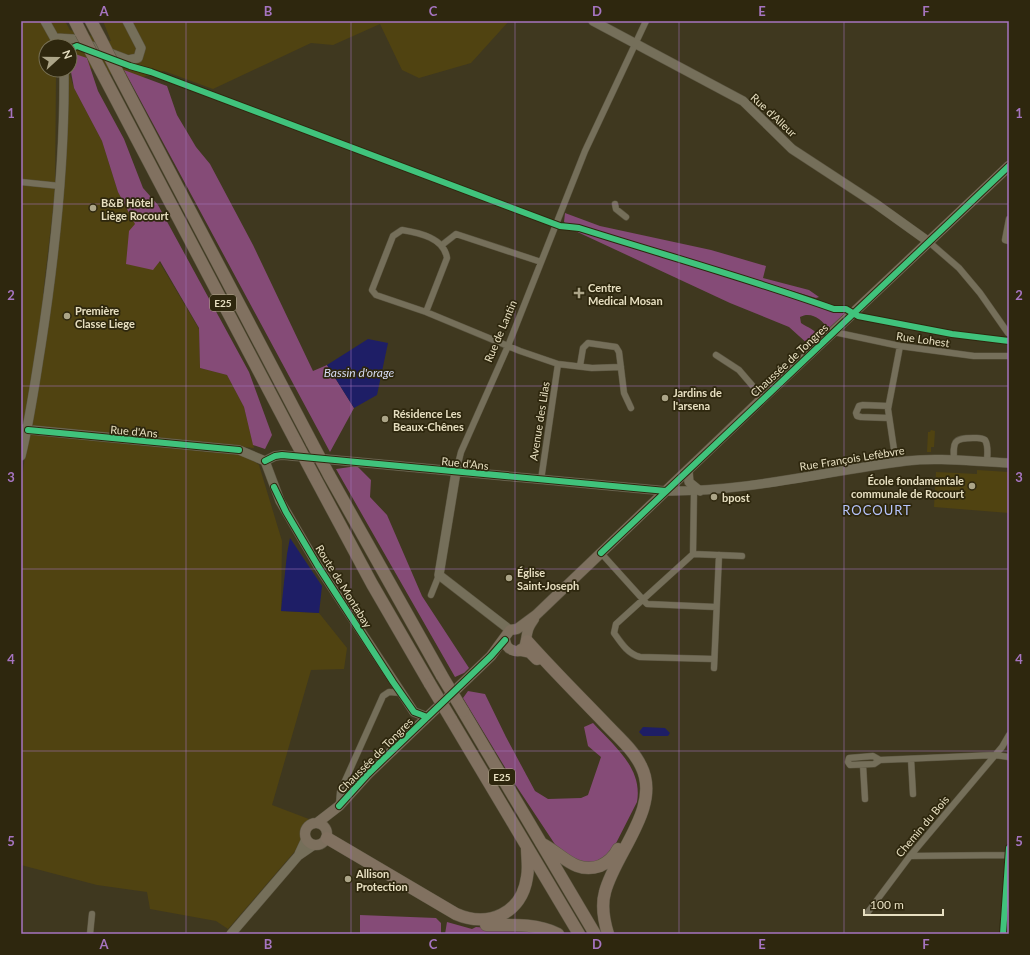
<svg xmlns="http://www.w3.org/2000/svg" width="1030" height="955" font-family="Lato,sans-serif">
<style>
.built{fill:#504311}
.green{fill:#854b77}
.water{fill:#1e1e66}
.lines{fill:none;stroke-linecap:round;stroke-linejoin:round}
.street-casing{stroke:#5b5541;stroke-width:7}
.secondary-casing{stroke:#5b5541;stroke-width:10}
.primary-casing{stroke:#5b5541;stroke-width:11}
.highway-casing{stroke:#5b5541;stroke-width:13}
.street{stroke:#756f5a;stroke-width:6}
.secondary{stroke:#756f5a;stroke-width:9}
.primary{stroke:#7d705e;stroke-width:10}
.highway{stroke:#817160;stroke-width:12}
.highway-bridge-casing{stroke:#5b5541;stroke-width:13;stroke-linecap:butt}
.highway-bridge{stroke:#817160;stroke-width:12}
.cycleway-casing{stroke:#2e270e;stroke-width:8}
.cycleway{stroke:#40c37c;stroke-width:6}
.grid{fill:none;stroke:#a674c0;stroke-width:1;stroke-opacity:0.55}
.poi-dot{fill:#aca588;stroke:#2e270e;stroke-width:1.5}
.labels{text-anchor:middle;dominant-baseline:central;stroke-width:3.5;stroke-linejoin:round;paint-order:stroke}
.shield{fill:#2e270e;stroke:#b0a88b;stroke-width:1}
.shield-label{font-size:10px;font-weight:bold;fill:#e7dfc1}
.street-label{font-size:11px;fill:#e7dfc1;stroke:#2e270e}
.poi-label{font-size:11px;font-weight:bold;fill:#e7dfc1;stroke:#2e270e;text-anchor:start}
.water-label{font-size:12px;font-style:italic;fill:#d4daf2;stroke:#2e270e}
.quarter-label{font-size:13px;letter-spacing:1px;fill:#b7c5fd;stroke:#2e270e}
.neatline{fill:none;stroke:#a674c0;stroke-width:1.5}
.grid-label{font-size:13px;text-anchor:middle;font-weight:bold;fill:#a674c0}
</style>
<rect width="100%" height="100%" fill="#3f381f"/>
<!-- built -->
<path class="built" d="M21,21H65L70,30L111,41L103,21H509L471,63L419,78L402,70L380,24L333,45L311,43L213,89L164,71L132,80L90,68L70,59V46H46V70H56L55,192L43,294L51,295L68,70L74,88L102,141L118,192L199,329L200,368L227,375L244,407L254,448L21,426Z
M28,430L238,454L250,458L259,465L282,541L281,611L319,613L347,648L344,669L311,670L272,805L314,821L302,832V843L228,929L216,921L150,909L147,892L97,885L21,865V489Z
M931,430L935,431L934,447H931V452H927L928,432H930Z
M977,470L1009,472V513L934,507L936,472L977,474Z"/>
<!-- green -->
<path class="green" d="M75,54L87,58L98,91L124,139L143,188L158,205L249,372L272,435L265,449L253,445L244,407L227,375L200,368L199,328L160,261L153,270L126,264L129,231L135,224L118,192L102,141L74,88L71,72Z
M124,70L167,86L177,115L196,147L210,164L253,245L313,371L327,365L354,408L330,452Z
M565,213L600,226L711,250L766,266L763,278L809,290L819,297L816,298L570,224L567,225L564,222Z
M571,229L583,231L731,278L778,291L835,310L846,312L828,329C822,319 811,311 800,317L801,323C808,328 816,329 818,338L809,345L789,327L730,303Z
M357,466L371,480L370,497L387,515L422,596L469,668L464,673L455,677L336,469Z
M468,691L485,694L506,737L535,791L548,799L581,798L588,795L601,757L588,746L584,727L593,723C614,746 643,768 637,802L610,855L592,864L564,858L515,784L463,698Z
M360,915L436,918L441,923V934H360Z
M447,922L472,929L476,927L525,931L532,934H445Z"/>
<!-- water -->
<path class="water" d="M368,339L388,343L377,395L354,408L327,365Z
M290,538L322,586L319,613L281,611L287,554Z
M643,727L665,728L670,733L668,736H643L639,732Z"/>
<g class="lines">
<defs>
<path id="street" d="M21,182L60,186
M615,204L616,209L626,217
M1009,219L1005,240L1009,241
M929,242L959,268L980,293L1008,333
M442,245L456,234L541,262
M426,312L447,258C444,238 420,233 402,230L393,236L372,290L376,295L426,312L520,351L558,364L592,368L621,367
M834,332L900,346L974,356H1009
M716,355L739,370L763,398
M580,366L583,348L588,343L616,347L619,352L624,393L631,408
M888,406L863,405L859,406L856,413L857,416L861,417L889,418
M954,461C953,442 953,438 973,438C977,438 981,437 985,440C989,446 987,456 987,462
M896,463L888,409L900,346
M456,472L461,452L508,346L585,151L646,21
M541,480L558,364
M601,553L647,604L716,607
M693,554L694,491
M431,595L439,575
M714,659L640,657C628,654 621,643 614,633L616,624L693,554L742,556
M714,668L719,555
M911,759L913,794
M880,760L873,756L849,758L848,762L850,765L874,764L880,760L995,755L1009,757
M863,765L865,799
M339,805L340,792L383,696L389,692L401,693
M910,856L1009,855
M868,912L910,856L1002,747L1009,735
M90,934L92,914
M1003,934L1009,848"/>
<path id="secondary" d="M45,21L59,46
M593,21L743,101L792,149L876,204L929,242
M56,38L73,39L128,60L138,58L141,48L127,21
M21,429L239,450L265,461L275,456L282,455L666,491C747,492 826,471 906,461C940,457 975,462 1009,463
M21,456C30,419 35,382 41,345C55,254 65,162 64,70
M265,461L280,501L318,566L414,712L427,717
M688,470L689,482L700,491
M456,472L439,575L510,630
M299,854L306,839
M231,934L298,856L314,845"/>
<path id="primary" d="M505,640C506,645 507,648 512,650C527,656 525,639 528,630C529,626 532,622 534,619
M317,823L339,806L368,774L491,656L510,630L517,629L536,615L763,398L1009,166
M305 834a11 11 0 1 1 22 0a11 11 0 1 1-22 0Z"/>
<path id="highway" d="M75,21L81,33
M91,21L100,38
M101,71L296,442
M120,77L312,443
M329,475L442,676
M314,476L372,584L430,684
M527,641C552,669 578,695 604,722C617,736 633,749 641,766C662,807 615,853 605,892C601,906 604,921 608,934
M521,650L530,652L537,659
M463,711L595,934
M451,719L579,934
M327,838L456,914C488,928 522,914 527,877C529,868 527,857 527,847
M541,843C561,853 575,875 600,866C609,862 614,857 618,849
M486,925C510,925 536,923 558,934"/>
</defs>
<!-- street casing -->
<use href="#street" class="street-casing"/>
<!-- secondary casing -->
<use href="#secondary" class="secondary-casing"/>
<!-- primary casing -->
<use href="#primary" class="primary-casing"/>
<!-- highway casing -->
<use href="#highway" class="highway-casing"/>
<!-- street -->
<use href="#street" class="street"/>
<!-- secondary -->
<use href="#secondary" class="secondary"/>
<!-- primary -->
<use href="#primary" class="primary"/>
<!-- highway -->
<use href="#highway" class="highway"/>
<defs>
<path id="highway-bridge" d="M81,33L101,71
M100,38L120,77
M296,442L314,476
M312,443L329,475
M442,676L463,711
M430,684L451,719"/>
</defs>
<!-- highway-bridge casing -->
<use href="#highway-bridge" class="highway-bridge-casing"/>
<!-- highway-bridge -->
<use href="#highway-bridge" class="highway-bridge"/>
<defs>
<path id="cycleway" d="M70,49L77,46L130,66L151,72L560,226L579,228C664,255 750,279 834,309H846L858,316L952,334L1009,341
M28,430L239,450
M265,461L275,456L282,455L666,491
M274,487L286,512L318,566L393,682L414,712L427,717
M601,553L1009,166
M339,806L368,774L491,656L505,640
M1003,934L1009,848"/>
</defs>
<!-- cycleway casing -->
<use href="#cycleway" class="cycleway-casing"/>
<!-- cycleway -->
<use href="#cycleway" class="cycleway"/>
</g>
<!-- grid -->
<path class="grid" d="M186,21V934M351,21V934M515,21V934M679,21V934M844,21V934M21,204H1009M21,386H1009M21,569H1009M21,751H1009"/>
<!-- markers -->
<g class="poi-dot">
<circle cx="93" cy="208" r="4"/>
<path d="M577 287h4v4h4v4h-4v4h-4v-4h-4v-4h4z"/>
<circle cx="67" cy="316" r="4"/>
<circle cx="665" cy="398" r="4"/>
<circle cx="385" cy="419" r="4"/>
<circle cx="972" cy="486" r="4"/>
<circle cx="714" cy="497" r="4"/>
<circle cx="509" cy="578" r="4"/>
<circle cx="348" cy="879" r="4"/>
</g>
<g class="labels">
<!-- shield labels -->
<g class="shield">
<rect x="210" y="295" width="26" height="16" rx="3"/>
<rect x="489" y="769" width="26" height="16" rx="3"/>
</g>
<g class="shield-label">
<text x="223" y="303">E25</text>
<text x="502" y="777">E25</text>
</g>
<!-- street labels -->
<g class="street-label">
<text transform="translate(774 115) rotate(43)">Rue d'Alleur</text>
<text transform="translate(500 331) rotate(-67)">Rue de Lantin</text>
<text transform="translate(923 339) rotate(8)">Rue Lohest</text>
<text transform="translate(789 360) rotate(-43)">Chaussée de Tongres</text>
<text transform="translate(539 421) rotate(-81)">Avenue des Lilas</text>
<text transform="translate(134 431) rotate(5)">Rue d'Ans</text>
<text transform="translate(852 458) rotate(-9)">Rue François Lefèbvre</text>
<text transform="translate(465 463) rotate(6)">Rue d'Ans</text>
<text transform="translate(344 586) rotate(58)">Route de Montabay</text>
<text transform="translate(375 755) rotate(-45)">Chaussée de Tongres</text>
<text transform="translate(922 826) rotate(-50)">Chemin du Bois</text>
</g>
<!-- poi labels -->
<g class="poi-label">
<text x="101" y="202">B&amp;B Hôtel<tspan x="101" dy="13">Liège Rocourt</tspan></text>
<text x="588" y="287">Centre<tspan x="588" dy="13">Medical Mosan</tspan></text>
<text x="75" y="310">Première<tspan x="75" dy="13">Classe Liege</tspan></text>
<text x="673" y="392">Jardins de<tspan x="673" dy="13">l'arsena</tspan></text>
<text x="393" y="413">Résidence Les<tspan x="393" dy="13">Beaux-Chênes</tspan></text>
<text x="964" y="480" text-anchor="end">École fondamentale<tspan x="964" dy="13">communale de Rocourt</tspan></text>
<text x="722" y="497">bpost</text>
<text x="517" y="572">Église<tspan x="517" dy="13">Saint-Joseph</tspan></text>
<text x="356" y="873">Allison<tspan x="356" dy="13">Protection</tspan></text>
</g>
<!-- water labels -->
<g class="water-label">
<text x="359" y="372">Bassin d'orage</text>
</g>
<!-- quarter labels -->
<g class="quarter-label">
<text x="877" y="510">ROCOURT</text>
</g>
</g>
<!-- border -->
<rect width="1030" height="955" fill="none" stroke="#2e270e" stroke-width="44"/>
<!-- north arrow -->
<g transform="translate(58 58) rotate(69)"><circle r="19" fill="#2e270e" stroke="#787156"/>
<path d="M0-3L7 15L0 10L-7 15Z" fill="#aca588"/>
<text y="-6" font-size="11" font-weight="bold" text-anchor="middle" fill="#e7dfc1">N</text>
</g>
<!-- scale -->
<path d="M864 909v6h79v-6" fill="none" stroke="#e7dfc1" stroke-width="2"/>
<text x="870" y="909" font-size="12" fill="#e7dfc1" stroke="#2e270e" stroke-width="3" paint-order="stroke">100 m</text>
<rect x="22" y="22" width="986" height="911" class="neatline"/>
<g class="grid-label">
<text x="104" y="16">A</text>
<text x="268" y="16">B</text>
<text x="433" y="16">C</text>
<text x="597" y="16">D</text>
<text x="762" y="16">E</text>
<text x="926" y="16">F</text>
<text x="11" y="118">1</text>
<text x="1019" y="118">1</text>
<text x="11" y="300">2</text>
<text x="1019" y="300">2</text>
<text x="11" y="482">3</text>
<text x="1019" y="482">3</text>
<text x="11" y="664">4</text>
<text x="1019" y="664">4</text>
<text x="11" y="846">5</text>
<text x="1019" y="846">5</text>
<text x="104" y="949">A</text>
<text x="268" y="949">B</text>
<text x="433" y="949">C</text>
<text x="597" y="949">D</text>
<text x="762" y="949">E</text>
<text x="926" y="949">F</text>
</g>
</svg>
